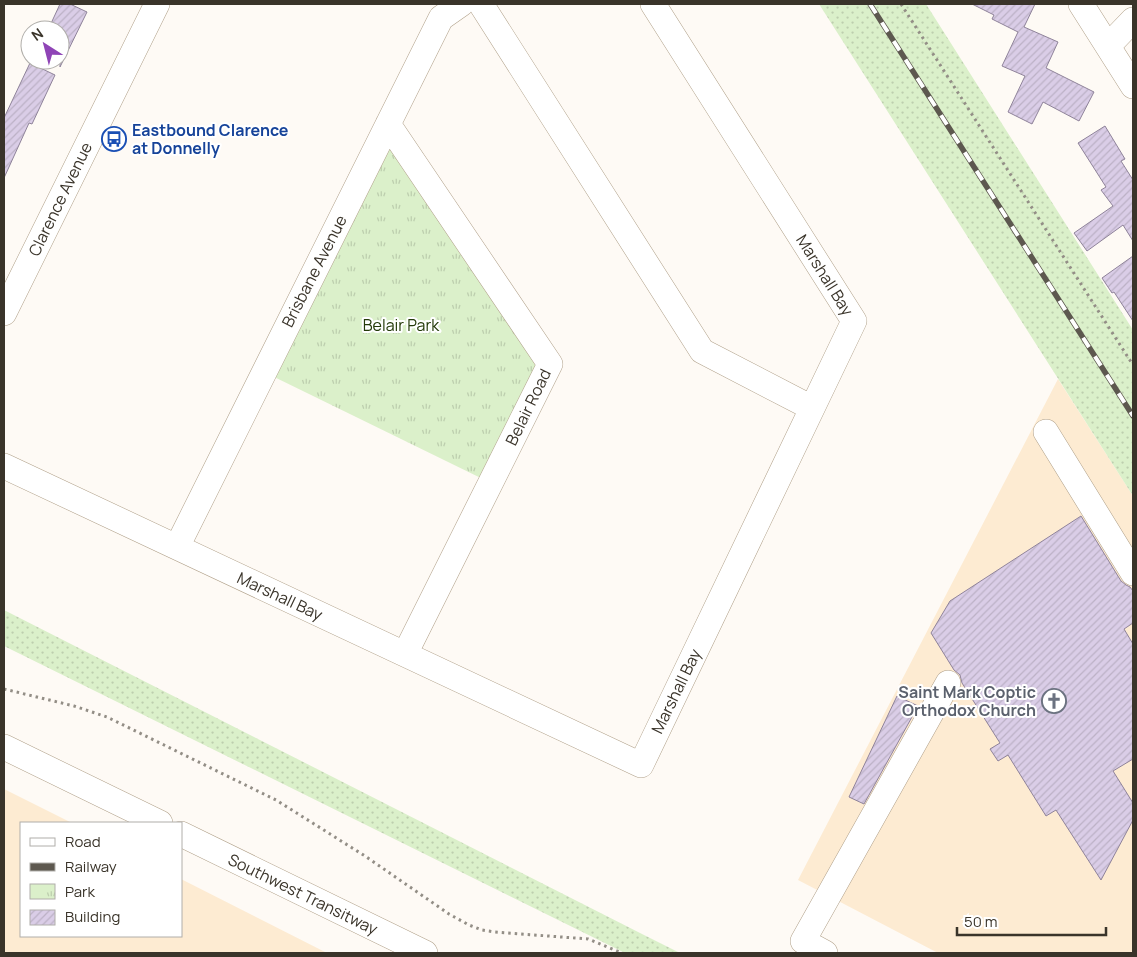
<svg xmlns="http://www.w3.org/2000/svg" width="1137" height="957" font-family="Manrope,sans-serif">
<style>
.built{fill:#fdebd2}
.grass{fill:url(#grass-dots)}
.park{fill:url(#park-tufts)}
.building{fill:url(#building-hatch);stroke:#8f839a}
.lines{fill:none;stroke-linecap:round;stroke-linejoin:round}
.minor-casing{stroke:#b0a089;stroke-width:26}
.path{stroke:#938e86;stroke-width:3;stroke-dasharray:2.5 4;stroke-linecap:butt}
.minor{stroke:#fff;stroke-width:25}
.rail-casing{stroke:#5d584f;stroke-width:5.5}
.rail{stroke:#fff;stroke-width:4;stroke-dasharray:11;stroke-linecap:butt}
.labels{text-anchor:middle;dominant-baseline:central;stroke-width:4;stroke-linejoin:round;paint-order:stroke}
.transit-label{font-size:16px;font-weight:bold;fill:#164399;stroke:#fff;text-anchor:start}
.street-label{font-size:16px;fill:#3a342a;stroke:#fff}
.park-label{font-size:16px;fill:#243a09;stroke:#fff}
.worship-label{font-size:16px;font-weight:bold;fill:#5b616d;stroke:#fff;text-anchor:end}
</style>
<defs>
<pattern id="grass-dots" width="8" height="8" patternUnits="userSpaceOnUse" patternTransform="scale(1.25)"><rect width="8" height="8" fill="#dbf0ca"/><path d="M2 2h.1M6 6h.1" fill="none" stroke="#bdceae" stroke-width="1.8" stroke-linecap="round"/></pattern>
<pattern id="park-tufts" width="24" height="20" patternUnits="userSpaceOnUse" patternTransform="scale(1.25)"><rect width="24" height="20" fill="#dbf0ca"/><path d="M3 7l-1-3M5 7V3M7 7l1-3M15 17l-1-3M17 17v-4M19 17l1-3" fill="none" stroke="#bdceae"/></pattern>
<pattern id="building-hatch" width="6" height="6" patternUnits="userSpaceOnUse" patternTransform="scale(1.25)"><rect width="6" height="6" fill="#dacde7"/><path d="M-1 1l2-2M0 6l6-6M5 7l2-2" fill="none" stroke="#bcb1c6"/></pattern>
</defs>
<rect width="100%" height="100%" fill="#fefaf5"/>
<!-- built -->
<path class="built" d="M1058,379L1133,496V953H938L798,880Z
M4,789L72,823H21V936H181V879L327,953H4Z"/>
<!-- grass -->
<path class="grass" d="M819,4H926L1133,330V496Z
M4,610L642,934L680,953H625L4,646Z"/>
<!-- park -->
<path class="park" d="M388,124L550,364L491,483L264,372Z"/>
<!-- building -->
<path class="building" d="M60,4H70L87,12L60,67V30H48Z
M972,4H1035L1024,27L1058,42L1046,68L1094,92L1079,121L1043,102L1032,124L1008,112L1025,76L1002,66L1018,32L992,19L994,15Z
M30,63L55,75L32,124L29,123L4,178V118Z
M1105,126L1125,159L1121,161L1133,180V241L1123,225L1087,251L1074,233L1113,206L1101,190L1106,187L1078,143Z
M1133,256V321L1114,292L1112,293L1102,278Z
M1081,516L1121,581L1126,585L1130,587L1133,591V623L1124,629L1133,644V759L1113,771L1133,803V820L1101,880L1056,810L1046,816L1008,755L998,761L990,749L1000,743L962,683L960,675L954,670L931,633L950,601Z
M897,696L918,706L864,804L849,797Z"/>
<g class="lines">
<defs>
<path id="minor" d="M481,4L702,351L812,408
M1081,4L1133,86
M1108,46L1133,20
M388,124L550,364L405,654
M4,313L157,4
M1046,432L1133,573
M4,466L641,765L854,321L653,4
M177,547L441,18L461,4
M4,747L160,823
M181,834L425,953
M825,953L803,941L948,683"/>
</defs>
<!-- minor casing -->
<use href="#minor" class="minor-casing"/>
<!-- path -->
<path class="path" d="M901,4L1133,365
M4,689L74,706L107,717L276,800L365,856L449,914L469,925L482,930L495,932L588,939L622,953"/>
<!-- minor -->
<use href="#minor" class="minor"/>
<defs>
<path id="rail" d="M870,4L1133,416"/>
</defs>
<!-- rail casing -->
<use href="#rail" class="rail-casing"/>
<!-- rail -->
<use href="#rail" class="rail"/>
</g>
<!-- icons -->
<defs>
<symbol id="bus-ring" viewBox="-11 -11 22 22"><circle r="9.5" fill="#fff" stroke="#1a4fb4" stroke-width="1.5"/><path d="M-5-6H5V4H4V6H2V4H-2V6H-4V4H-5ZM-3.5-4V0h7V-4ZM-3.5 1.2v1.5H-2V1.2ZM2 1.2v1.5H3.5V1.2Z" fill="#1a4fb4"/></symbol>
<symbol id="church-ring" viewBox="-11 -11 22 22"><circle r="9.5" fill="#fff" stroke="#6b7280" stroke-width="1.5"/><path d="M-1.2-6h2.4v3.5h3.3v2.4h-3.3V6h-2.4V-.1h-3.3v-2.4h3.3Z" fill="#6b7280"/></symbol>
</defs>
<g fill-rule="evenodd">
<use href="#bus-ring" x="100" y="125" width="28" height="28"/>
<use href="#church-ring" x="1040" y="687" width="28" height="28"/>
</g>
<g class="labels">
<!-- transit labels -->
<g class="transit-label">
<text x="132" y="130">Eastbound Clarence<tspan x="132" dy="18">at Donnelly</tspan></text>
</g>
<!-- street labels -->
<g class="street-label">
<text transform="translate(60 199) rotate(-64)">Clarence Avenue</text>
<text transform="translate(314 271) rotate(-63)">Brisbane Avenue</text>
<text transform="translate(825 275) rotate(58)">Marshall Bay</text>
<text transform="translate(528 407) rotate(-64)">Belair Road</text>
<text transform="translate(280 596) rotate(25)">Marshall Bay</text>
<text transform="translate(676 691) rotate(-64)">Marshall Bay</text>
<text transform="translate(303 894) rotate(26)">Southwest Transitway</text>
</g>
<!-- park labels -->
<g class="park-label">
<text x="401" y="325">Belair Park</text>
</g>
<!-- worship labels -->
<g class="worship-label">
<text x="1036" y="692">Saint Mark Coptic<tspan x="1036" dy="18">Orthodox Church</tspan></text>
</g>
</g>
<!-- border -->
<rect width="1137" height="957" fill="none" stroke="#3a342a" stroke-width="10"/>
<!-- legend -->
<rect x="20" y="822" width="162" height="115" fill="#ffffff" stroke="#b0aeaa"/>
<rect x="30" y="838" width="25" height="8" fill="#ffffff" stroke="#b0aeaa"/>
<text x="65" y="847" font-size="15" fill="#3a342a">Road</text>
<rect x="30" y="863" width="25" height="8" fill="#5d584f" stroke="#b0aeaa"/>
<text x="65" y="872" font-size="15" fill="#3a342a">Railway</text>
<rect x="30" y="884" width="25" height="15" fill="url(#park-tufts)" stroke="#b0aeaa"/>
<text x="65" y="897" font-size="15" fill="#3a342a">Park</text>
<rect x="30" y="910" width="25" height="15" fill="url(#building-hatch)" stroke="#b0aeaa"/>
<text x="65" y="922" font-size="15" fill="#3a342a">Building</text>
<!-- north arrow -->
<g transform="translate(45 45) rotate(324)"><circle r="24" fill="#ffffff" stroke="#b0aeaa"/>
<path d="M0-4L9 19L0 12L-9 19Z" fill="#8f44b6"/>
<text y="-8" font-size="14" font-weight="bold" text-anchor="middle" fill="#3a342a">N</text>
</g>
<!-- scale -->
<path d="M957 927v8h149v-8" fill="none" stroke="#3a342a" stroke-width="2.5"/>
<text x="964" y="927" font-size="15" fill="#3a342a" stroke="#ffffff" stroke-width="4" paint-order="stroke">50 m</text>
</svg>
